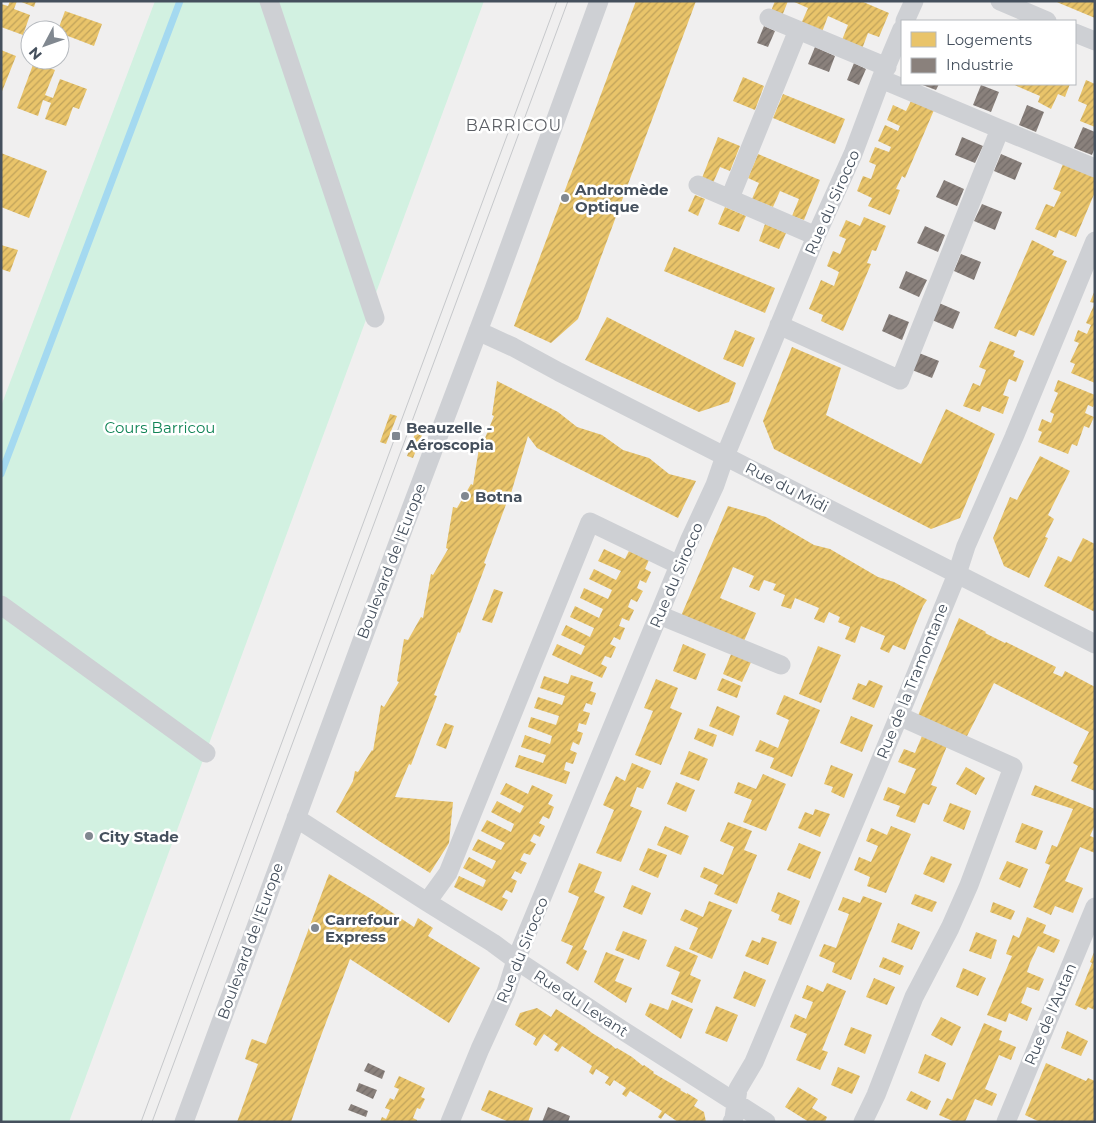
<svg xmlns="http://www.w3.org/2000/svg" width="1096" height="1123" font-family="Montserrat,sans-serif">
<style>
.park{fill:#d2f1e1}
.homes{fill:url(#homes-hatch)}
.industry{fill:url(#industry-hatch)}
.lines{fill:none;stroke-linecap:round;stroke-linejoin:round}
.stream{stroke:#a4d9f0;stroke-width:7}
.street{stroke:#ced0d4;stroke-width:19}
.tram{stroke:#c6c8cb;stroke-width:1}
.poi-dot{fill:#818890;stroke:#fff;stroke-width:2}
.labels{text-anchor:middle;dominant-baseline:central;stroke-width:5;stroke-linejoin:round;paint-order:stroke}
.poi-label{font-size:15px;font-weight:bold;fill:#45505d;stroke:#fff;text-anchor:start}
.street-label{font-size:15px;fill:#45505d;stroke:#fff}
.park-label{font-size:15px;fill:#118456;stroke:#fff}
.neighbourhood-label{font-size:16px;letter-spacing:1px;fill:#5b5e64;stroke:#fff}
</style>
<defs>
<pattern id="homes-hatch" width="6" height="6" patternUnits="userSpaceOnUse" patternTransform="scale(1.25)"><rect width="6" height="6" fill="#e9c46a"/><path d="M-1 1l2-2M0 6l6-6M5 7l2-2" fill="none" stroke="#bfa25a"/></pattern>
<pattern id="industry-hatch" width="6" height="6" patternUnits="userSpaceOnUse" patternTransform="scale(1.25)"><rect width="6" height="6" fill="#8a817c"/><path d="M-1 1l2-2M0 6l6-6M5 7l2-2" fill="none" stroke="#736c69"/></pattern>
</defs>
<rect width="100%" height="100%" fill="#f0efef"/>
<!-- park -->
<path class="park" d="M155,1H484L69,1122H1V406Z"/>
<!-- homes -->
<path class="homes" d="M10,1H17L14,9L30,15L23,35L1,27V4L8,6Z
M19,1H36L34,7Z
M636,1H696L578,319L551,343L514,326Z
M775,1H788L782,16L771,11Z
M792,1H861L889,13L879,37L868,33L862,49L842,40L848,25L828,16L822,32L801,24L808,8Z
M1055,1H1095V18L1059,3Z
M65,11L102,24L94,46L60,33V30H58Z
M1,50L16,56L1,94Z
M34,62L55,70L45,95L53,98L60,79L87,89L79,109L73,107L66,126L45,119L51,103L43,100L38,116L17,108Z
M743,77L764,86L755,110L733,101Z
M1086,80L1095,84V127L1080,121L1087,105L1078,101Z
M1012,84H1070L1065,97L1058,94L1051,109L1038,102L1040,96Z
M783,94L845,119L835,144L773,118Z
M911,101L934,110L905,178L902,176L896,189L900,190L890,215L868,206L872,198L857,191L863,176L871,179L876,165L869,162L875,147L889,152L891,147L878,141L885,125L898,131L900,126L887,120L893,105L906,111Z
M718,137L740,146L730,171L720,167L713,183L702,178Z
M1,153L47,171L29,218L1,207Z
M758,154L820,180L804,220L792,216L799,199L780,191L773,207L752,199L759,183L748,178Z
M1063,164L1095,177V192L1076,237L1059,230L1056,238L1035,229L1046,204L1054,207L1061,192L1053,189Z
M695,195L705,199L698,216L688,211Z
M725,207L746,216L739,232L718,224Z
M864,217L886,226L876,251L872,250L867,263L871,264L843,331L821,321L823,315L809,309L821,280L834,286L839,272L827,266L833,251L840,254L846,239L839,236L846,220L860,226Z
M765,224L786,233L779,249L759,241Z
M1032,240L1054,251L1052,255L1067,261L1034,336L1019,330L1016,337L994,328Z
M1,245L18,250L10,272L1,269Z
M674,247L775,288L765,313L664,271Z
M1095,290V383L1071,373L1075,364L1070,362L1079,343L1074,341L1078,330L1087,334L1091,325L1086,323L1095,303L1090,302Z
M607,317L736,383L729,402L699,412L585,360Z
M735,330L755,338L743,367L723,359Z
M990,341L1015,351L1013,356L1024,361L1016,382L1009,379L1003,395L1009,397L1003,414L982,406L980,412L963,406L973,383L980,386L986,370L979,367Z
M792,347L841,368L826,415L921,464L946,409L995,434L960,518L931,529L774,449L763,421Z
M1058,380L1095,395V402L1093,407L1088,405L1085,413L1094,417L1089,428L1084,426L1077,446L1072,444L1068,454L1038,442L1042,432L1038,430L1042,419L1051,423L1054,414L1050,412L1058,393L1054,391Z
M497,381L558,412L577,427L602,435L623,450L649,458L669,474L696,481L678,518L537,448L528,436L509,500L508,499L484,563L486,564L460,633L458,632L434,695L437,696L411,765L409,764L395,797L453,802L449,843L430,873L379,841L336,812L353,781L355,771L358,772L372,750L373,751L381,705L384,707L399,682L397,681L404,639L408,640L421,617L423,618L431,574L433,575L448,549L446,548L453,507L457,508L471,484L473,485L480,442L483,443L494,416L492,415Z
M390,414L397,416L386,444L380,442Z
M417,428L424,430L413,458L407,456Z
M1040,456L1070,471L1048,515L1054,519L1045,537L1048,538L1029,578L1004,566L993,538L1010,497L1017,500Z
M728,506L766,517L814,545L830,549L878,577L894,582L927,600L923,606L905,650L893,645L889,653L880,649L885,636L861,626L855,643L845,639L850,627L838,622L840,617L829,612L824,623L814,619L819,608L795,598L791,609L781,606L785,595L773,590L776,584L764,580L759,591L749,587L754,576L733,567L720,598L756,613L744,641L681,616Z
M1083,538L1095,544V612L1044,586L1058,556L1071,562Z
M604,549L625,559L629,551L649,560L645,569L651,572L646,583L640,580L637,588L643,591L637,602L631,599L628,607L634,610L629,621L622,618L619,626L625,628L620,640L614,637L610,644L616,647L611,658L605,656L601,664L607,667L602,678L552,655L557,644L581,655L585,646L561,635L566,625L590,637L594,628L570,617L575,606L599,618L603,609L580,598L584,588L608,599L612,590L589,579L594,569L616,580L621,571L598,561Z
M494,589L503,592L492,623L482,620Z
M959,618L986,632L985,633L1005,643L1006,642L1056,667L1053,673L1062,677L1065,671L1095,687V791L1071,781L1078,766L1073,763L1089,732L994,683L966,738L917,718Z
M683,644L706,654L696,680L673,671Z
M818,646L841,655L821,703L799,694Z
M732,652L752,660L742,682L723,674Z
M571,675L593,682L590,691L596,693L592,705L586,703L583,711L590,713L586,725L579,723L577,731L583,733L579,745L573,742L570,750L577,753L573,764L566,762L564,770L570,772L566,784L515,767L519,755L543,763L546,755L521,747L525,735L550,744L552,736L528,727L531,717L556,725L559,716L534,708L538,697L562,705L565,696L540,688L544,676L568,684Z
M722,678L741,686L737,698L717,690Z
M656,679L678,688L670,708L682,713L661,765L635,755L653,711L644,708Z
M869,680L883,686L874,708L852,699L858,683L866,686Z
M784,695L820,710L792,777L770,768L774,758L755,751L760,740L778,748L789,720L776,714Z
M717,706L740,716L733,736L709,726Z
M851,716L873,725L862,752L840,743Z
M445,723L454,726L446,749L436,745Z
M698,728L717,735L713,747L694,739Z
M922,736L947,746L931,785L937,787L929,805L923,803L915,823L896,816L900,806L883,800L888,787L905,794L916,769L898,762L904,749L915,753Z
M689,751L708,759L699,781L680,774Z
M632,763L651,771L643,789L637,787L630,806L642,811L621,862L596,853L614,810L603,805L616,776L625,781Z
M831,765L853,774L844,798L831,792L833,787L824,784Z
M966,767L985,778L976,795L956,784Z
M763,774L786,784L766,831L743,822L752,800L734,793L738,782L756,789Z
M676,782L695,790L686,812L667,804Z
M506,783L528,794L532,785L553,795L548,804L554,807L549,819L543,816L539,823L545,826L540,837L534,834L530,841L536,844L530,855L524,853L520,860L527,863L521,874L515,871L511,878L517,881L512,893L506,890L502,897L508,900L502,911L454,887L459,876L483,887L486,880L463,868L469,857L492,869L496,861L472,850L478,839L501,850L505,843L481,831L487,820L511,832L514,824L491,812L497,801L520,813L524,806L500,794Z
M1035,785L1095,809V825L1090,836L1095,838V853L1080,847L1065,881L1083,888L1073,913L1055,906L1051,915L1033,907L1050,865L1045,863L1052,845L1057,847L1073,809L1031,795Z
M950,803L971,811L964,830L943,821Z
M815,809L830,814L820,837L798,828L805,812L813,815Z
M728,822L752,831L744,850L757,855L737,904L714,894L718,885L700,877L704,867L723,875L734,847L720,841Z
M1022,823L1043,831L1036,850L1015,842Z
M665,826L689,836L681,855L657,845Z
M891,826L911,834L886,893L867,886L870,877L854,870L859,857L871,862L878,846L866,841L871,828L887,835Z
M799,843L821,852L810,879L787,870Z
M648,848L667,855L658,878L639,870Z
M931,856L952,864L944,883L923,874Z
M1007,861L1028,869L1020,888L999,879Z
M579,863L602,872L594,892L605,897L583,949L587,951L578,971L566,963L573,946L561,941L579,897L568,892Z
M329,874L373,900L414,927L418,918L433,928L428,936L480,968L449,1023L350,959L319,1041L291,1122H237L258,1064L245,1059L251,1041L252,1039L266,1044Z
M632,885L651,893L642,915L623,907Z
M778,892L800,901L791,925L778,920L780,915L771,911Z
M915,894L937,902L932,912L911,904Z
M863,896L882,903L851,980L832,972L835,963L819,956L824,944L836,948L849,914L838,910L843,897L860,903Z
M709,901L732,910L712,959L689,949L698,928L680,920L685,909L703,917Z
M993,902L1015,911L1011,920L990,912Z
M1027,917L1046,925L1043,933L1060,940L1054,953L1038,946L1030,963L1027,972L1044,979L1039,991L1027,987L1021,1003L1032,1008L1027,1021L1009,1013L1006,1022L987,1015L1012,956L1006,954L1013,935L1019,938Z
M898,923L920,932L912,950L891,942Z
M623,931L647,940L639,960L615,950Z
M976,932L997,940L991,959L969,951Z
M762,937L777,942L768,965L745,956L752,940L760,943Z
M675,946L698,956L690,975L701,980L692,1003L671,994L680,972L666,966Z
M1095,950V1010L1088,1007L1086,1010L1075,1005L1092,963L1090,962Z
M606,952L624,959L615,981L632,988L626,1003L594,982Z
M883,957L904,966L900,975L879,967Z
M963,968L986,978L978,996L956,987Z
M744,971L766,980L755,1007L733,998Z
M874,978L895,987L887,1005L866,997Z
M827,983L846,991L822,1050L828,1052L820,1070L796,1060L807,1034L790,1027L795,1014L806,1019L813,1002L802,998L807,985L823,992Z
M672,1000L693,1009L681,1039L645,1015L650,1003L668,1010Z
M716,1006L738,1015L727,1042L705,1033Z
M537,1008L551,1017L556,1009L586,1028L592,1033L610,1044L616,1049L617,1048L632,1057L643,1066L644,1065L654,1072L653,1073L681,1089L680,1090L687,1094V1093L698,1100L694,1106L704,1112L706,1122H678L665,1113L661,1119L658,1117L662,1111L630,1091L626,1097L622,1094L626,1088L614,1080L610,1086L605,1083L609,1077L596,1069L593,1075L589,1072L592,1066L562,1046L558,1052L554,1050L558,1044L544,1034L536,1046L533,1044L536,1038L515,1025L520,1013Z
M941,1017L961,1027L952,1046L931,1035Z
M984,1023L1002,1031L999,1040L1016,1047L1011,1060L999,1055L985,1089L997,1094L992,1106L975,1099L965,1122H955L939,1115L947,1098L952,1100Z
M851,1027L872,1035L865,1054L844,1045Z
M1067,1031L1088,1041L1081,1056L1061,1048Z
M925,1054L946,1063L939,1082L918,1073Z
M1046,1063L1086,1081L1088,1078L1095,1081V1122H1040L1025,1115Z
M838,1067L860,1076L852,1094L831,1085Z
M399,1076L425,1088L421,1097L425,1099L420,1109L417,1108L413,1118L417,1120V1122H380L382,1117L386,1119L390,1110L385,1108L390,1098L394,1100L399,1089L394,1087Z
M798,1087L818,1099L812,1108L827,1117L825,1122H809L785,1107Z
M489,1090L533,1108L528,1122H509L481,1110Z
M911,1091L931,1101L927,1110L906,1100Z"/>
<!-- industry -->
<path class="industry" d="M764,26L775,31L768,47L757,43Z
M815,47L835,56L829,72L808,64Z
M854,63L866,69L859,85L847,80Z
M920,84H939L936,90Z
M981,85L999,92L991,112L973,105Z
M1027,105L1044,112L1036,132L1019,125Z
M1083,127L1095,132V147L1092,155L1074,148Z
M962,137L983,146L975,163L955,155Z
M1001,154L1022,163L1015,180L994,171Z
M944,180L964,189L957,206L936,197Z
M982,204L1002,212L995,230L974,221Z
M925,226L945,235L938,252L917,243Z
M961,254L981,262L974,280L954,271Z
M906,271L927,280L919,297L899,288Z
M939,303L960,312L953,329L932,320Z
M889,314L909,322L902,340L882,331Z
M919,353L939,361L932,378L912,370Z
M368,1063L385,1071L382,1079L364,1071Z
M359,1083L377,1090L373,1099L356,1091Z
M351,1104L368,1111L366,1117L348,1110Z
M548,1107L570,1116L568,1122H542Z"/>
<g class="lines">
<!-- stream -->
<path class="stream" d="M1,474L180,1"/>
<!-- street -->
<path class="street" d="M269,1L375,318
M1000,1L1047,21
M769,18L887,67
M905,21L914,1
M1075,33L1095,41
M1000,129L1095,168
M698,185L816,236
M730,198L798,30
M779,325L900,380L1000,129L881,79
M478,331L513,347L559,372L1095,644
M1,605L206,753
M659,615L781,665
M296,818L427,902L493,943L516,960L622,1030L766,1122
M427,902L448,873L590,522L679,565
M184,1122L401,535L494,289L599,1
M450,1122L480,1049L506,992L516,960L690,539L715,485L725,456L770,348L816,236L853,154L881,79L902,29
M732,1122L734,1118L738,1089L754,1062L899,716L957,574L966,546L1014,437L1095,241
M863,1122L876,1095L914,997L950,928L969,885L1013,767L899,716
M1006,1122L1095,907"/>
<!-- tram -->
<path class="tram" d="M141,1122L557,1
M152,1122L568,1"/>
</g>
<!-- markers -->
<g class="poi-dot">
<circle cx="565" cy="198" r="5"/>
<rect x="391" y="431" width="10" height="10" rx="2.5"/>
<circle cx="465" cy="496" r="5"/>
<circle cx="89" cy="836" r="5"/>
<circle cx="315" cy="928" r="5"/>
</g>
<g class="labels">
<!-- poi labels -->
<g class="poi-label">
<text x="575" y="189">Andromède<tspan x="575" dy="17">Optique</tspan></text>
<text x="406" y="427">Beauzelle -<tspan x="406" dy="17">Aéroscopia</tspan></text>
<text x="475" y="496">Botna</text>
<text x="99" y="836">City Stade</text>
<text x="325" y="919">Carrefour<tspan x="325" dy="17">Express</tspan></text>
</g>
<!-- street labels -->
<g class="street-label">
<text transform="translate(832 202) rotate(-66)">Rue du Sirocco</text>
<text transform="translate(787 487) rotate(27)">Rue du Midi</text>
<text transform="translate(391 561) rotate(-69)">Boulevard de l'Europe</text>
<text transform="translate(676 575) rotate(-67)">Rue du Sirocco</text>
<text transform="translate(912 681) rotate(-68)">Rue de la Tramontane</text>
<text transform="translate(250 941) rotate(-70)">Boulevard de l'Europe</text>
<text transform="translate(522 950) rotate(-68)">Rue du Sirocco</text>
<text transform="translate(581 1003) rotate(33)">Rue du Levant</text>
<text transform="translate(1050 1014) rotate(-67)">Rue de l'Autan</text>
</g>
<!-- park labels -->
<g class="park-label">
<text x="160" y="427">Cours Barricou</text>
</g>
<!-- neighbourhood labels -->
<g class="neighbourhood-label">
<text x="514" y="125">BARRICOU</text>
</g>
</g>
<!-- border -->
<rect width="1096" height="1123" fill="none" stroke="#45505d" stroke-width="5"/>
<!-- legend -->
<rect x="901" y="20" width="175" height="65" fill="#ffffff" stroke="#b5b9be"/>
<rect x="911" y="32" width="25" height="15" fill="#e9c46a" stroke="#b5b9be"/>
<text x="946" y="45" font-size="15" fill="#45505d">Logements</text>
<rect x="911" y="58" width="25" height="15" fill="#8a817c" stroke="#b5b9be"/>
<text x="946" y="70" font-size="15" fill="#45505d">Industrie</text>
<!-- north arrow -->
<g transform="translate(45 45) rotate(229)"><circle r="24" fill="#ffffff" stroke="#b5b9be"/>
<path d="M0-4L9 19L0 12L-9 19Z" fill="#818890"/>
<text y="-8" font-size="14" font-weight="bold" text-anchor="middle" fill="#45505d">N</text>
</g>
</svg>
